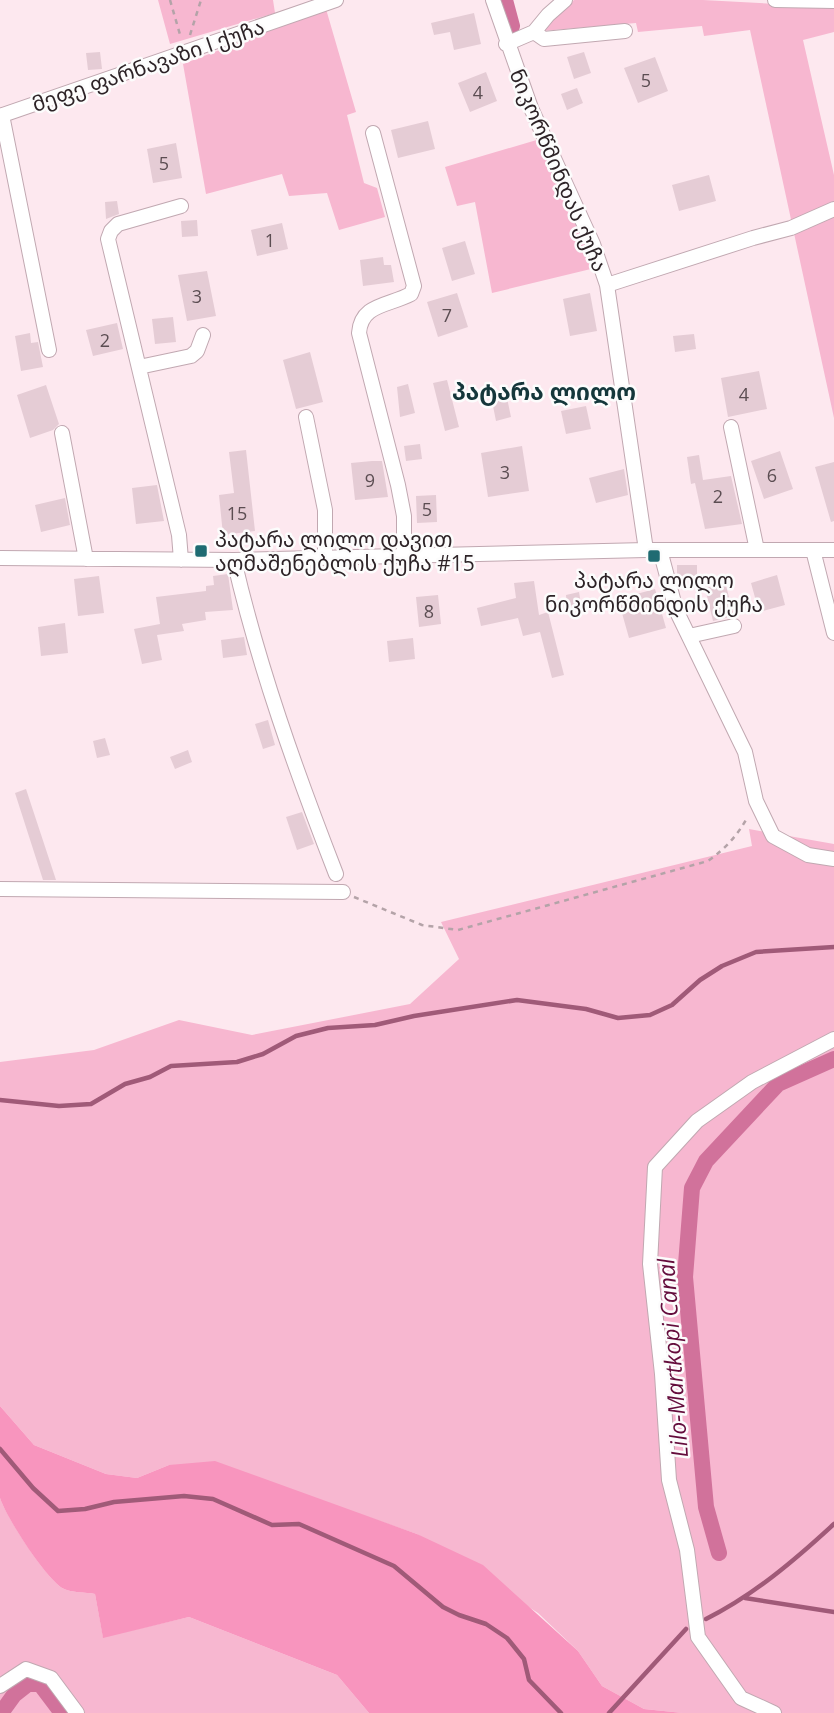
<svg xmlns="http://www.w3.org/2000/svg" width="834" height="1713" font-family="'Open Sans','Noto Sans Georgian',sans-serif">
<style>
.green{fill:#f7b7d0}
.forest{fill:#f895be}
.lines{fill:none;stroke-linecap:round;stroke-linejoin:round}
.stream{stroke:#a05a78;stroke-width:4.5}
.canal{stroke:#d1729b;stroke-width:16}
.building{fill:#e5ccd5}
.minor-casing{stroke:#c1a8b1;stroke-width:16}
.path{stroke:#b4a3a8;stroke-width:2.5;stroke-dasharray:5 5;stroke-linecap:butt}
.minor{stroke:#fff;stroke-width:14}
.poi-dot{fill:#1f6b72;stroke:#fcfcfc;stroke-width:2.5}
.labels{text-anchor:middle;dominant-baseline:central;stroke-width:5;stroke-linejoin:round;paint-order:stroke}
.number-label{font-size:18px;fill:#5b4d52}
.street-label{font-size:21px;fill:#2d2327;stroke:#fcfcfc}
.poi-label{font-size:21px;fill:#2d2327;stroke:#fcfcfc;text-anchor:start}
.neighbourhood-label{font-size:23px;font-weight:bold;fill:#15373b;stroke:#fcfcfc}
.water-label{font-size:23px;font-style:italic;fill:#640c3c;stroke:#fcfcfc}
</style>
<rect width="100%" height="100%" fill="#fde8ef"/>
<!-- green -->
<path class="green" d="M158,0H273L275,13L170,44Z
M574,0H703L834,7V32L803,40L834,175V418L750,30L704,36L702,26L638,32L636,23L542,31Z
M326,9L356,112L347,115L364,183L377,188L385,217L339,230L327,193L289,196L282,174L206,194L183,64Z
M540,139L595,268L492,293L475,202L457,206L445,167Z
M749,829L834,844V1713H683L644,1709L602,1686L578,1651L538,1613L417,1534L325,1502L169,1465L137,1478L106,1474L34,1445L0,1406V1062L94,1050L179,1020L252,1035L410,1004L459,959L441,922L752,846Z
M0,1498C7,1518 45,1577 62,1588C70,1593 86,1592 95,1594L103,1637L189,1617L337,1675L369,1713H0Z"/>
<!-- forest -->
<path class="forest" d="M0,1406L34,1445L106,1474L137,1478L169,1465L215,1461L417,1534L483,1565L578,1651L602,1686L644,1709L683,1713H369L337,1675L189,1617L103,1638L95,1594C86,1592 70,1593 62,1588C45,1577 7,1519 0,1498Z"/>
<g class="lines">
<!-- stream -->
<path class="stream" d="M0,1100L59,1106L91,1104L125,1084L150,1077L171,1066L237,1062L263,1054L296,1036L328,1028L375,1025L414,1016L517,1000L586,1009L618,1018L650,1015L672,1005L700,980L722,966L756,952L834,947
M0,1449L33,1488L58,1511L85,1509L114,1502L184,1496L213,1499L272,1525L299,1524L394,1566L443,1607L459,1615L486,1624L507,1638L524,1659L529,1680L561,1713
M745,1598L834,1612
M706,1619C754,1595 795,1560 834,1524
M609,1713L686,1629"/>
<!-- canal -->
<path class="canal" d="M505,0L512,26
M719,1553L706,1507L685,1277L692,1188L706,1161L778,1084L834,1059
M1,1713L14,1695L28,1684H40L62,1713"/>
</g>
<!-- building -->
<path class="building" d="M474,13L481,44L454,50L450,32L434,35L431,23Z
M100,52L102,69L88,70L86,53Z
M584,52L591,73L574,79L567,57Z
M655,57L668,91L638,103L624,68Z
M486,72L497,101L470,112L458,83Z
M577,88L583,103L567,110L561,94Z
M428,121L435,149L398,158L391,130Z
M176,143L182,178L153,183L147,149Z
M709,175L716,201L679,211L672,185Z
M117,201L119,214L106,219L105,202Z
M197,220L198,236L182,237L181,221Z
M282,223L288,249L257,256L251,230Z
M465,241L475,274L452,281L442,248Z
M383,257L384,265H391L394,282L363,286L360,260Z
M207,271L216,316L187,321L178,275Z
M457,293L468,327L438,337L427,302Z
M590,293L597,331L570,336L563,299Z
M173,317L176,342L155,344L152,319Z
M117,323L123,349L93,356L86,330Z
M30,333L31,343L38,342L43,367L21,371L15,336Z
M694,334L696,349L675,352L673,336Z
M310,352L323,402L296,409L283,360Z
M759,371L767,409L728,417L721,378Z
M447,380L459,427L445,431L433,383Z
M408,384L415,413L400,417L397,387Z
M46,385L59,424L53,430L30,438L17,395Z
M507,398L511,417L496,421L492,401Z
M586,406L591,429L566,434L561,411Z
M420,444L422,459L406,461L404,446Z
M522,446L529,491L488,497L481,453Z
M246,450L255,531L223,535L219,495L234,493L229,452Z
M780,451L793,489L764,499L751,461Z
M699,455L703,480L731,476L742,524L705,529L695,483L691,484L687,457Z
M372,461H382L388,497L355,500L351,463Z
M834,462V521L831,522L815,467Z
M624,469L628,495L596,503L589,478Z
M157,485L164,521L136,524L132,488Z
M436,495L437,522L417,523L416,496Z
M65,498L70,525L41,532L35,505Z
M677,565H697V576L677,577Z
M228,574L233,610L205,612L206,620L182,624L184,631L157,635L162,660L142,664L134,629L160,624L156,597L206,591V586L214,585L213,576Z
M777,575L785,605L759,612L751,583Z
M99,576L104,613L78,616L74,579Z
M534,581L539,615L548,612L564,675L552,678L540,632L523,636L518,618L481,626L477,608L516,598L514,583Z
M725,582L734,616L713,621L705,588Z
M655,589L666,628L629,638L618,599Z
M579,592L581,604L567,606L566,595Z
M438,595L441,624L419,627L416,597Z
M65,623L68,653L41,656L38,627Z
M244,637L247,655L223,658L221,640Z
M413,638L415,659L389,662L387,641Z
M268,720L275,745L263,749L255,724Z
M105,738L110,755L97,758L93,741Z
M188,750L192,762L175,769L170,757Z
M26,789L56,880H43L15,793Z
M302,812L314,844L297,850L286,817Z"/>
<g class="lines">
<defs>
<path id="minor" d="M493,0L531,108L593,244L607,285L646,550
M775,0L834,1
M534,32L544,39L625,31
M506,44L534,32L548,15L565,0
M2,115L49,350
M0,116L336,0
M373,133L414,286L411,294C388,306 361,304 359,333L398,485L404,516V556
M181,206L118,224L111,231L108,239L179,535L181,560
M607,285L753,238L791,228L834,209
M139,367L191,356L197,351L203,335
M306,417L325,510V557
M731,427L757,550
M62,433L86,559
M660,550L676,610L745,752L756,801L773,836L808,855L834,859
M813,550L834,633
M0,558L234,560L646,550H834
M234,560C259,668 296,771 336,874
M689,636L734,626
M0,889L343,892
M0,1686L26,1669L51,1678L77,1713
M774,1713L741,1698L698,1637L687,1550L669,1480L662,1374L650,1264L655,1167L697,1121L752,1082L834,1039"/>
</defs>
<!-- minor casing -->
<use href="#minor" class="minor-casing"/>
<!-- path -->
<path class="path" d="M170,0L181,38
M190,35L201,0
M354,897L422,925L458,930L708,861C726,848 738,835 748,816"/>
<!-- minor -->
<use href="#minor" class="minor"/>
</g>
<!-- markers -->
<g class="poi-dot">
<rect x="194" y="544" width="14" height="14" rx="3.5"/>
<rect x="647" y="549" width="14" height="14" rx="3.5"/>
</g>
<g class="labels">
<!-- number labels -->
<g class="number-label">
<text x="646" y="80">5</text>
<text x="478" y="92">4</text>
<text x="164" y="163">5</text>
<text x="270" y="240">1</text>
<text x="197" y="296">3</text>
<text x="447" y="315">7</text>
<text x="105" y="340">2</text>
<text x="744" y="394">4</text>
<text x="505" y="472">3</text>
<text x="772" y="475">6</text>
<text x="370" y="480">9</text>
<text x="718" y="496">2</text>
<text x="427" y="509">5</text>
<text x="237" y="513">15</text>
<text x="429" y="611">8</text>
</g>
<!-- street labels -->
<g class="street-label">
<text transform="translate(148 65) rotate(-19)">მეფე ფარნავაზი I ქუჩა</text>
<text transform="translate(559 170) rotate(67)">ნიკორწმინდას ქუჩა</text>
</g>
<!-- poi labels -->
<g class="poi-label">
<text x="215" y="539">პატარა ლილო დავით<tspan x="215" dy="24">აღმაშენებლის ქუჩა #15</tspan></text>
<text x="654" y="580" text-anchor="middle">პატარა ლილო<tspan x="654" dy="24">ნიკორწმინდის ქუჩა</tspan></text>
</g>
<!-- neighbourhood labels -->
<g class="neighbourhood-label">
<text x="544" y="391">პატარა ლილო</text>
</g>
<!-- water labels -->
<g class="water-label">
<text transform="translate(672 1358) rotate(-94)">Lilo-Martkopi Canal</text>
</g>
</g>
</svg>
